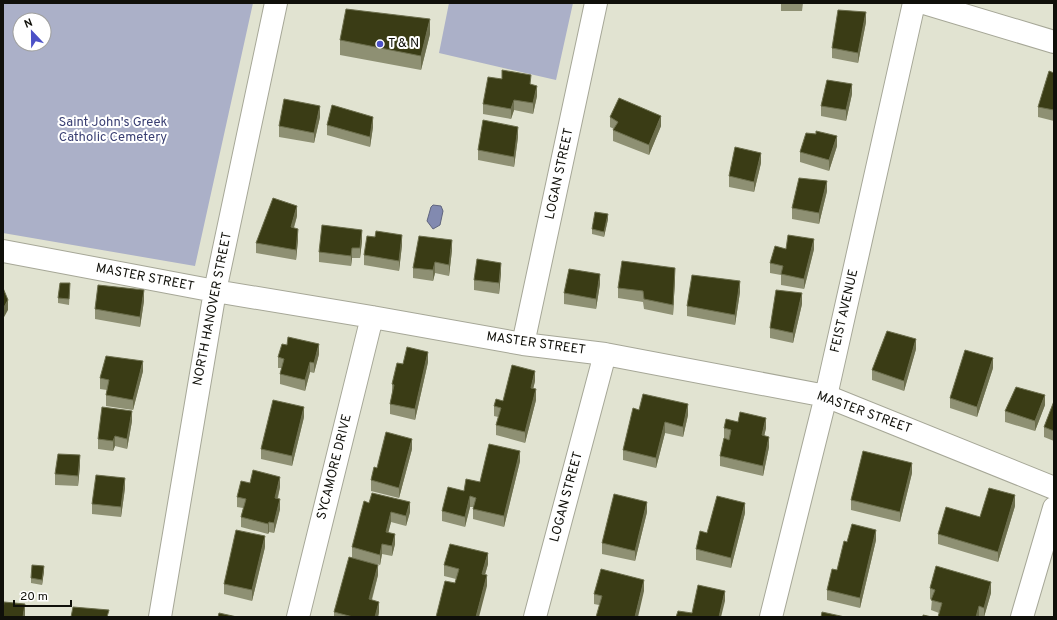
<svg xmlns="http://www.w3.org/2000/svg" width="1057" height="620" font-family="Overpass,sans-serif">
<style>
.green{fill:#abb0c8;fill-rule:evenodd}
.water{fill:#828ab0;stroke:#60657e}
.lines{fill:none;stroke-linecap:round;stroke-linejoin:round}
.minor-casing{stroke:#a6a797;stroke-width:24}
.minor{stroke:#fff;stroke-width:22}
.wall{fill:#8e9073}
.shaded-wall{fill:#6c6e4d}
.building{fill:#3a3c15;stroke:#6c6e4d}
.poi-dot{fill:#4c51c7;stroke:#fff;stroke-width:1.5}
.labels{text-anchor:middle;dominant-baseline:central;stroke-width:4;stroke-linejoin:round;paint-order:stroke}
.poi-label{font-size:13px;fill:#10100a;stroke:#fff;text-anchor:start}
.park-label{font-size:13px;fill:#383e72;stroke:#fff}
.street-label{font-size:13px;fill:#10100a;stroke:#fff}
</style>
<rect width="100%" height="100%" fill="#e1e3d1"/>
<!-- green -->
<path class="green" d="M3,3H253L195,266L3,233ZM20,20H44V44H20Z
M449,3H573L556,80L439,53Z"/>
<!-- water -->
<path class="water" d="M433,205L441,206L443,211L440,225L433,229L427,221L431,207Z"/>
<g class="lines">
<defs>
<path id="minor" d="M924,3L1054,42
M3,251L215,291L372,317L523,344L605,354L826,396L1054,488
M523,344L596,3
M160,617L215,291L276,3
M298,617L372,317
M535,617L605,354
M771,617L826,396L914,3
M1022,617L1054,508"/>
</defs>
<!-- minor casing -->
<use href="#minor" class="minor-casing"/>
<!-- minor -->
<use href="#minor" class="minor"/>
</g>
<!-- wall -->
<path class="wall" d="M781,3H803L802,11H781Z
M866,22L858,63L832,58V48Z
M430,34L421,70L340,55V40Z
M1054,73V121L1038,117V107Z
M531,84L537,96L533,114L514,110L511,119L483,114V104Z
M852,94L846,121L821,116V106Z
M320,117L314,143L279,137V126Z
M610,117L661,126L649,155L613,141V130L614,129L610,127Z
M327,125L373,127L370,147L327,135Z
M518,137L514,167L478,160V150Z
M837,146L829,171L800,162V152Z
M761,163L754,192L729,187V176Z
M827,191L819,224L792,219V208Z
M297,216L294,228L298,240L296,260L256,253V243Z
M608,219L604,237L592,234V229Z
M362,241L360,258H352L351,266L319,262V252Z
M402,245L399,271L364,265V255Z
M786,249H814L804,289L781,285V275L770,273V263Z
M452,250L449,276L435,273L433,281L413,278V268Z
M501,273L499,294L474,290V280Z
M675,278L673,315L644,309L643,302L618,298V288Z
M600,284L596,309L564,304V293Z
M70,288L69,305L58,303V298Z
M740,292L735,325L687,316V306Z
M144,301L140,327L95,319V309Z
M802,304L793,343L770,338V328Z
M916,349L904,391L872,380V370Z
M319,354L314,373L310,372L305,391L280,384V374L282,368H278V357Z
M428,362L415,420L390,414V404L392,393V384L403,364Z
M993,368L977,417L950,408V398Z
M143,371L133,410L106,406V395L107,390L100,389V378Z
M535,381L533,389L536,400L525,443L496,435V425L498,417L494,416V406Z
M1054,401V441L1044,437V427Z
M1045,405L1035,431L1005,422V411Z
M639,410L688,415L683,437L665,433L656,468L623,460V450Z
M304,417L292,466L261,459V449Z
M132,421L127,449L115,446L113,451L98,449V439Z
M724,428H766L764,436L769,447L763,476L720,466V456L724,438Z
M412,449L399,498L371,491V480L377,468Z
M520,461L504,527L473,519V507H470L465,527L442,521V511L464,491Z
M80,465L78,486L55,485V474Z
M912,473L900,522L851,510V500Z
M250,483L280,487L278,498L280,509L274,533L269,532L268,534L241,527V517L243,508L237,507V497Z
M125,488L121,517L92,514V504Z
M369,503L410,512L406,526L391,522L388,532L395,544L392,556L382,554L380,565L376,564L378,575L372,600L379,612L378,617H334V612L352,557V547Z
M1015,506L998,562L938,544V534L980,517Z
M647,512L635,561L602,554V543Z
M745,513L731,568L696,560V549L707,533Z
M876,540L860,608L827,600V590L837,570L847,542Z
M265,547L252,601L224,594V584Z
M488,564L485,575L487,586L455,583L456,579L444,576V565Z
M44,571L42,585L31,583V578Z
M930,588L991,593L984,617H938L939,613L931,610L932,599H930Z
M644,591L599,605L594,604V594Z"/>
<!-- shaded-wall -->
<path class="shaded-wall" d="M866,12V22L858,63V53Z
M430,19V34L421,70V56Z
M852,84V94L846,121V110Z
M537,86V96L533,114V103Z
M514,100V110L511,119V109Z
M320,106V117L314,143V133Z
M661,116V126L649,155V145Z
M373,117V127L370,147V137Z
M518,127V137L514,167V157Z
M837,136V146L829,171V160Z
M761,153V163L754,192V182Z
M827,181V191L819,224V213Z
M297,206V216L291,237V227Z
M608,214V219L604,237V232Z
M298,229V240L296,260V250Z
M362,230V241L360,258V248Z
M402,235V245L399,271V261Z
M814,239V249L804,289V279Z
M452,240V250L449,276V265Z
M352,248V258L351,266V256Z
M435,262V273L433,281V270Z
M501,263V273L499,294V283Z
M675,268V278L673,315V305Z
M600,274V284L596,309V299Z
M740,281V292L735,325V315Z
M144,290V301L140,327V317Z
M802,293V304L793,343V333Z
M8,300V310L3,319V309Z
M916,339V349L904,391V381Z
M319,344V354L314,373V363Z
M428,352V362L415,420V409Z
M993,358V368L977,417V407Z
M143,361V371L133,410V400Z
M310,362V372L305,391V380Z
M535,371V381L531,398V388Z
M536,389V400L525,443V432Z
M1045,395V405L1035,431V421Z
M688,404V415L683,437V427Z
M304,407V417L292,466V456Z
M132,411V421L127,449V439Z
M766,418V428L762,446V435Z
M665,422V433L656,468V458Z
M115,436V446L113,451V441Z
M769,437V447L763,476V466Z
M412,439V449L399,498V488Z
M520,451V461L504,527V516Z
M80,455V465L78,486V476Z
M912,463V473L900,522V512Z
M280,477V487L275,508V498Z
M125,478V488L121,517V507Z
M1015,495V506L998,562V552Z
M470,496V507L465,527V517Z
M280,499V509L274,533V523Z
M410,502V512L406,526V516Z
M647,502V512L635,561V551Z
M745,503V513L731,568V558Z
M391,512V522L386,542V532Z
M269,522V532L268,534V524Z
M876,530V540L860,608V598Z
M395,534V544L392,556V546Z
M265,536V547L252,601V590Z
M382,544V554L380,565V555Z
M488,553V564L482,584V574Z
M378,565V575L369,609V599Z
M44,566V571L42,585V580Z
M487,575V586L479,617H476Z
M644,580V591L638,617H635Z
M991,582V593L984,617V608Z
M725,591V601L721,617H719Z
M379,602V612L378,617H375Z
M25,604V617H23Z
M979,606V617H976Z"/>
<!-- building -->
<path class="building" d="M346,9L430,19L421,56L340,40Z
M838,10L866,12L858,53L832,48Z
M502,70L531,75L530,84L537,86L533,103L514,100L511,109L483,104L488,77L502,79Z
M1049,71L1054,73V110L1038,107Z
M827,80L852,84L846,110L821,106Z
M619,98L661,116L649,145L613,130L618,122L610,117Z
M284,99L320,106L314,133L279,126Z
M332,105L373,117L370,137L327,125Z
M483,120L518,127L514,157L478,150Z
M816,131L837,136L829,160L800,152L806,133L816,134Z
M735,147L761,153L754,182L729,176Z
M799,178L827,181L819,213L792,208Z
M273,198L297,206L291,227L298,229L296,250L256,243Z
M595,212L608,214L604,232L592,229Z
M322,225L362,230L360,248H352L351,256L319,252Z
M376,231L402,235L399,261L364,255L367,236L375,237Z
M788,235L814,239L804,279L781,274L783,266L770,263L775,246L786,249Z
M419,236L452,240L449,265L435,262L433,270L413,268Z
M477,259L501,263L499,283L474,280Z
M622,261L675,268L673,305L644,299L643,291L618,288Z
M569,269L600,274L596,299L564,293Z
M692,275L740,281L735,315L687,306Z
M60,283H70L69,299L58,298Z
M98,285L144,290L140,317L95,309Z
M3,288L8,300L3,309Z
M776,290L802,293L793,333L770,328Z
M887,331L916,339L904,381L872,370Z
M288,337L319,344L314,363L310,362L305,380L280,374L284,359L278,357L282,344L287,345Z
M407,347L428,352L415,409L390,404L394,385L392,384L397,363L403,364Z
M965,350L993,358L977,407L950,398Z
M106,356L143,361L133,400L106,395L109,380L100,378Z
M512,365L535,371L531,388L536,389L525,432L496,425L501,408L494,406L496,399L503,401Z
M1016,387L1045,395L1035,421L1005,411Z
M643,394L688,404L683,427L665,422L656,458L623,450L633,408L639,410Z
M273,400L304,407L292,456L261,449Z
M1054,401V431L1044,427Z
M102,407L132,411L127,439L115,436L113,441L98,439Z
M740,412L766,418L762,435L769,437L763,466L720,456L724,438L729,440L731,430L724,428L726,419L738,422Z
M386,432L412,439L399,488L371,480L374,467L377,468Z
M489,444L520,451L504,516L473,509L476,498L470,496L465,517L442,511L448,487L464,491L466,479L480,482Z
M863,451L912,463L900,512L851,500Z
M58,454L80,455L78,476L55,474Z
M253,470L280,477L275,498L280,499L274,523L269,522L268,524L241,517L246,499L237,497L241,481L250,483Z
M96,475L125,478L121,507L92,504Z
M989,488L1015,495L998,552L938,534L946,507L980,517Z
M372,493L410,502L406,516L391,512L386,532L395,534L392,546L382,544L380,555L352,547L364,501L369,503Z
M614,494L647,502L635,551L602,543Z
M717,496L745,503L731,558L696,549L700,531L707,533Z
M852,524L876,530L860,598L827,590L832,569L837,570L844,541L847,542Z
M236,530L265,536L252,590L224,584Z
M450,544L488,553L482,574L487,575L476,617H436L445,581L455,583L459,569L444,565Z
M349,557L378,565L369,599L379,602L375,617H353L334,612Z
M32,565L44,566L42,580L31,578Z
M936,566L991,582L984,608L979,606L976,617H938L942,603L931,600L935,590L930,588Z
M601,569L644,580L635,617H596L602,596L594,594Z
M698,585L725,591L719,617H676L678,611L692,613Z
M4,602L25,604L23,617H3V609Z
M73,607L109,610L107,617H71Z
M822,612L845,617H821Z
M219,613L237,617H218Z
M923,615L932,617H923Z"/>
<!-- markers -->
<circle class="poi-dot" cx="380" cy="44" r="4"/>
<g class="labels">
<!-- poi labels -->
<g class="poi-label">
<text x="388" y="44">T &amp; N</text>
</g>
<!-- park labels -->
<g class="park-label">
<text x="113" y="123">Saint John's Greek<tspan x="113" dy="15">Catholic Cemetery</tspan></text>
</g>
<!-- street labels -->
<g class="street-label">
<text transform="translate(560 174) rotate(-78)">LOGAN STREET</text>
<text transform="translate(145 278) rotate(11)">MASTER STREET</text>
<text transform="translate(213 309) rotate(-79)">NORTH HANOVER STREET</text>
<text transform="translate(845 311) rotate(-77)">FEIST AVENUE</text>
<text transform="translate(536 344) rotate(8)">MASTER STREET</text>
<text transform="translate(864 413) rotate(20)">MASTER STREET</text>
<text transform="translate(335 467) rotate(-76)">SYCAMORE DRIVE</text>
<text transform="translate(567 497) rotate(-75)">LOGAN STREET</text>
</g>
</g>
<!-- border -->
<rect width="1057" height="620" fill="none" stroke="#10100a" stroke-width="8"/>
<!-- north arrow -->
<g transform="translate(32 32) rotate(338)"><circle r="19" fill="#ffffff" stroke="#9f9f9d"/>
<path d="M0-3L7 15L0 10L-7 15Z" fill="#4c51c7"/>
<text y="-6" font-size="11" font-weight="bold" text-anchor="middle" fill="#10100a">N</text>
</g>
<!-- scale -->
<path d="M14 600v6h57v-6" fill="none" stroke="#10100a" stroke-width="2"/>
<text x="20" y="600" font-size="12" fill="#10100a" stroke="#ffffff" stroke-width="3" paint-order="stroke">20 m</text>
</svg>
